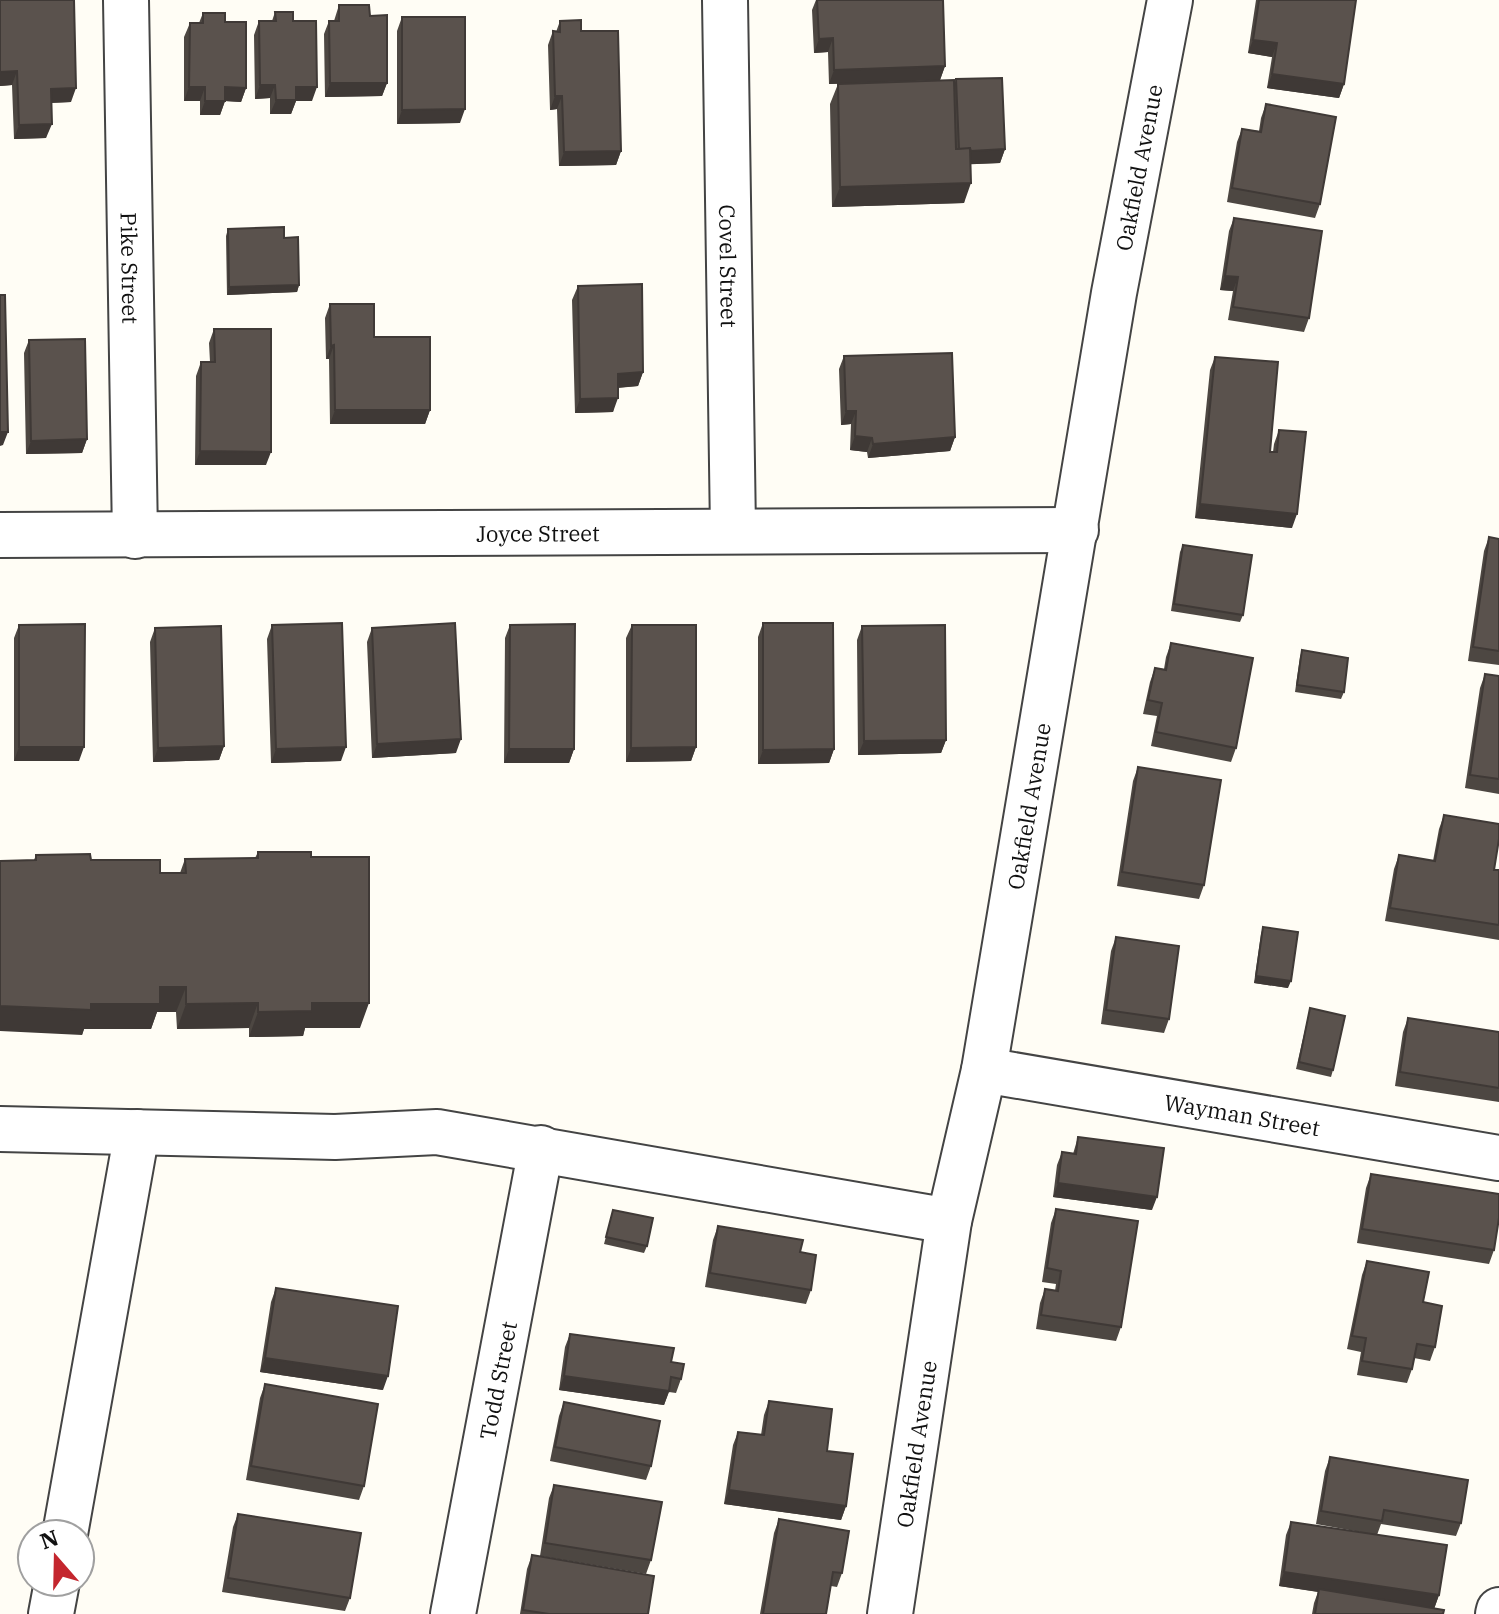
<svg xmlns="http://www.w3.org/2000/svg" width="1499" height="1614" font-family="'IBM Plex Serif',serif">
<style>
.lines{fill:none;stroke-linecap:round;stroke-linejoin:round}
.minor-casing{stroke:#444;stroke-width:48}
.minor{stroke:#fff;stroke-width:44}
.wall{fill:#4d4742}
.shaded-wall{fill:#3f3936}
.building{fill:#5a524d;stroke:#3f3936;stroke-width:2}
.labels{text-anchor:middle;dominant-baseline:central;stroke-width:8;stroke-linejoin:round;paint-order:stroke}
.street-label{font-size:22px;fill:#111;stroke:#fff}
</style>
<rect width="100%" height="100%" fill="#fffdf5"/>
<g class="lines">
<defs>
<g id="minor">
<path id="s1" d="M126,0L135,536"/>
<path id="s2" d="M725,0L733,530"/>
<path id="s3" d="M0,535L1076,530"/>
<path id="s4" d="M984,1070L1499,1158"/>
<path d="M0,1129L335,1137L437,1132L949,1221"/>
<path d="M65,1534L137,1132"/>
<path d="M51,1614L57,1582"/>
<path id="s5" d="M453,1614L541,1148"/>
<path id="s6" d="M890,1614L949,1221L984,1070L1114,293L1170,0"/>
<path d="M1498,1614L1499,1610"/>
</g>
</defs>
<!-- minor casing -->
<use href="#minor" class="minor-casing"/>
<!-- minor -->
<use href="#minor" class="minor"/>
</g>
<!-- wall -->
<path class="wall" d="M0,0L71,102L51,103L46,138L14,139L12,85L0,86Z
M816,0H943L945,66L940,80L829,84L828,52L814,53L812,10Z
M1256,0H1356L1344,84L1339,98L1267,88L1272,57L1248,53Z
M339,5L370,16L387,83L382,96L325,97L324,34L329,21H334Z
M275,12L293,21L312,101H296L291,114H270V98L255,99L254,35L259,21H272Z
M203,13L225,22L246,88L241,102L225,101L220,115H200V101H184V37L190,23H199Z
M402,17L460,123L397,124V31Z
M560,21L581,31L621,151L616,165L559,166L557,109L550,110L548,45L553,31L556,32Z
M956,79L1005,149L1000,163L971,164L964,203L832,207L830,104L838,84L954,86Z
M1266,104L1320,204L1315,218L1227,202L1237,142L1242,129L1259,131L1261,118Z
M1234,218L1309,318L1304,332L1228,320L1233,291L1220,290L1229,231Z
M228,229L284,238L299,285L297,292L227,295L226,236Z
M578,286L643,372L638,386L618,388L613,412L575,413L572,300Z
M330,304L374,337L430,410L425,424H330L329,359H326L325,318Z
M214,329L266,465H195L196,376L201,362H210L209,343Z
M29,340L87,439L82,453L26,454L24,353Z
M844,356L955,437L950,451L868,458L867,452L850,450L851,424L841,425L839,369Z
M1215,357L1270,452H1273L1274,444L1279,430L1292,528L1195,518L1210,370Z
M1489,537L1499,539V665L1468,661L1484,551Z
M1183,545L1243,615L1240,622L1171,611L1180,552Z
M763,623L834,749L829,763L758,764V637Z
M19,625L79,761H14V638Z
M272,625L341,761L271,763L267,639Z
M510,625L574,749L569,763H504L505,638Z
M632,625L696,747L691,761L626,762V638Z
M862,626L946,740L941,753L858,755L857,640Z
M155,628L224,746L219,760L153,762L150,642Z
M372,628L456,753L372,758L367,642Z
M1171,643L1236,748L1231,762L1151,746L1157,716L1143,714L1150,682L1155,668L1164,669L1166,657Z
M1302,650L1344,692L1341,699L1295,692L1300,657Z
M1485,674L1499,676V794L1465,788L1480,688Z
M1138,767L1204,885L1199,899L1117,886L1133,781Z
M1444,815L1494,870H1499V940L1385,921L1394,869L1399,855L1433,861L1439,829Z
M258,852L311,857L360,1028H305L303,1036L249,1037V1028L177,1029L176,1012H157L151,1029H84L82,1035L34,860L36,855L91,860L160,873H180L185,859L255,858Z
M1263,927L1288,988L1254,983L1261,934Z
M1116,937L1169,1019L1164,1033L1101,1024L1111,951Z
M1310,1008L1333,1070L1331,1077L1296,1069Z
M1408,1018L1499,1032V1102L1395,1086L1403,1032Z
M1078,1137L1152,1210L1053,1197L1057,1165L1062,1152L1073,1154Z
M1371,1174L1494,1250L1489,1264L1357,1243L1366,1188Z
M1056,1209L1121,1327L1116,1341L1036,1329L1040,1303L1045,1289L1055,1291L1056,1284L1042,1282L1051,1223Z
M613,1210L647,1246L644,1253L604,1244Z
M718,1226L800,1252L811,1290L806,1304L705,1287L713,1240Z
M1367,1261L1423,1302L1435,1347L1430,1361L1414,1358L1412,1369L1407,1383L1357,1375L1361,1352L1347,1349L1362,1275Z
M276,1288L383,1390L260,1372L271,1302Z
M570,1334L671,1362L681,1379L676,1393L669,1392L664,1405L559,1390L565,1347Z
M265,1384L364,1486L359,1500L246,1480L260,1398Z
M769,1401L827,1451L846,1506L841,1520L724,1504L733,1445L738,1432L761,1435L764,1415Z
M564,1402L651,1466L646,1480L550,1461L559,1416Z
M1330,1457L1461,1523L1456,1536L1381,1524L1377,1535L1316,1524L1325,1471Z
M554,1485L651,1560L646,1574L540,1556L549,1498Z
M238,1514L350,1598L345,1611L222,1592L233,1527Z
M779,1519L842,1573L837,1587L831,1586L826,1614H760L774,1533Z
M1291,1522L1439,1595L1434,1609L1443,1614H1312L1314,1603L1318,1592L1279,1586L1286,1535Z
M532,1555L648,1614H520L527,1569Z"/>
<!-- shaded-wall -->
<path class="shaded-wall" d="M833,38L828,52L814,53L819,39Z
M1253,40L1277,43L1272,57L1248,53Z
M945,66L940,80L829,84L834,70Z
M17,71L12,85L0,86V72Z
M1272,74L1344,84L1339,98L1267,88Z
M330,83H387L382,96L325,97Z
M260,85H275L270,98L255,99Z
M189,87H205L200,101H184Z
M225,87L246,88L241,102L225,101L220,115H200L205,101Z
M296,87H317L312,101H296L291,114H270L276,100Z
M76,88L71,102L46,103L51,89Z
M555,96H562L557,109L550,110Z
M465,109L460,123L397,124L402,110Z
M52,124L46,138L14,139L19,125Z
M1005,149L1000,163L954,165L959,151Z
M621,151L616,165L559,166L564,152Z
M971,183L964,203L832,207L840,187Z
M1225,276L1238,277L1233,291L1220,290Z
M299,285L297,292L227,295L229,287Z
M334,345L329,359H326L331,346Z
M643,372L638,386L613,388L618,374Z
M618,398L613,412L575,413L580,399Z
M335,410H430L425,424H330Z
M846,411H856L851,424L841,425Z
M0,432H8L3,445L0,446Z
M855,436L872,438L867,452L850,450Z
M955,437L950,451L868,458L873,444Z
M87,439L82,453L26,454L31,441Z
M200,451L271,452L266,465H195Z
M1200,504L1297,514L1292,528L1195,518Z
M461,739L456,753L372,758L377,744Z
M946,740L941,753L858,755L864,741Z
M224,746L219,760L153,762L158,748Z
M19,747H84L79,761H14Z
M346,747L341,761L271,763L276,749Z
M696,747L691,761L626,762L631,748Z
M509,749H574L569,763H504Z
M834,749L829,763L758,764L763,750Z
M1256,976L1291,981L1288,988L1254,983Z
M160,987H186L176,1012H157L151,1029H84L82,1035L0,1031V1006L91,1004Z
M258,1003L249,1028L177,1029L186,1004Z
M312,1003H369L360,1028H305L303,1036L249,1037L258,1012Z
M1058,1183L1157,1197L1152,1210L1053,1197Z
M265,1358L388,1376L383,1390L260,1372Z
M564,1376L669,1391L664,1405L559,1390Z
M729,1490L846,1506L841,1520L724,1504Z
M1284,1572L1439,1595L1434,1609L1279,1586Z"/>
<!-- building -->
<path class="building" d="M0,0H74L76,88L51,89L52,124L19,125L17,71L0,72Z
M817,0H943L945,66L834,70L833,38L819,39Z
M1259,0H1356L1344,84L1272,74L1277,43L1253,40Z
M339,5H369L370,16L387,15V83H330L329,21H339Z
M275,12H293V21H316L317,87H296V100H276L275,85H260L259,21H276Z
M203,13H225V22H246V88L225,87V101H205V87H189L190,23H203Z
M402,17H465V109L402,110Z
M581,20V31H618L621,151L564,152L562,96H555L553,31L560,32V21Z
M1002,78L1005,149L971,151L970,148L959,149L956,79Z
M954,80L956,149L970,148L971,183L840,187L838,84Z
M1266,104L1336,117L1320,204L1232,188L1242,129L1261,132Z
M1234,218L1322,231L1309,318L1233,307L1238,277L1225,276Z
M284,227V238L298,237L299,285L229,287L228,229Z
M642,284L643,372L618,374V398L580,399L578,286Z
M0,295H5L8,432H0Z
M330,304H374V337H430V410H335L334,345L331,346Z
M214,329H271V452L200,451L201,362H215Z
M85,339L87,439L31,441L29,340Z
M952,353L955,437L873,444L872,438L855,436L856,411H846L844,356Z
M1215,357L1278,362L1270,452H1277L1279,430L1306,432L1297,514L1200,504Z
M1489,537L1499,539V651L1473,647Z
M1183,545L1252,555L1243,615L1174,604Z
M342,623L346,747L276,749L272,625Z
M455,623L461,739L377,744L372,628Z
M763,623H833L834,749L763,750Z
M85,624L84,747H19V625Z
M575,624L574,749H509L510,625Z
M632,625H696V747L631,748Z
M945,625L946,740L864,741L862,626Z
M221,626L224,746L158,748L155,628Z
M1171,643L1253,658L1236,748L1156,732L1162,703L1148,700L1155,668L1166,670Z
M1302,650L1348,658L1344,692L1297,685Z
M1485,674L1499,676V779L1470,775Z
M1138,767L1221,780L1204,885L1122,872Z
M1444,815L1499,824V839L1494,870H1499V925L1390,908L1399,855L1435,861Z
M258,852H311V857H369V1003H312V1011L258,1012V1003L186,1004V987H160V1004H91V1010L0,1006V861L36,860V855L90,854L91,860H160V873H186L185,859L258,858Z
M1263,927L1298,932L1291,981L1256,976Z
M1116,937L1179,946L1169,1019L1106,1010Z
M1310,1008L1345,1016L1333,1070L1299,1062Z
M1408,1018L1499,1032V1088L1400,1072Z
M1078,1137L1164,1148L1157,1197L1058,1183L1062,1152L1076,1154Z
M1371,1174L1499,1194V1218L1494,1250L1362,1229Z
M1056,1209L1138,1221L1121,1327L1041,1315L1045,1289L1058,1291L1061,1271L1047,1268Z
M613,1210L653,1218L647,1246L606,1237Z
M718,1226L803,1240L800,1252L816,1255L811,1290L710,1273Z
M1367,1261L1429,1272L1423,1302L1442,1306L1435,1347L1417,1344L1412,1369L1362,1361L1366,1338L1352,1336Z
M276,1288L398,1306L388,1376L265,1358Z
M570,1334L674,1348L671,1362L684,1364L681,1379L671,1377L669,1391L564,1376Z
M265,1384L378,1404L364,1486L251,1466Z
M769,1401L832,1409L827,1451L853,1454L846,1506L729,1490L738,1432L764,1435Z
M564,1402L660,1421L651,1466L555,1447Z
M1330,1457L1468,1480L1461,1523L1384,1510L1382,1521L1321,1511Z
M554,1485L662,1502L651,1560L545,1543Z
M238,1514L361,1533L350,1598L228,1578Z
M779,1519L849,1531L842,1573L833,1572L826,1614H763Z
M1291,1522L1447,1545L1439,1595L1284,1572Z
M532,1555L654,1576L648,1614H549L523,1610Z
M1319,1589L1444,1610L1443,1614H1315Z"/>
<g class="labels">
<!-- street labels -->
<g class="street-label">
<text stroke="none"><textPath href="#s6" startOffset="1468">Oakfield Avenue</textPath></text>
<text stroke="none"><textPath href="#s2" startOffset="266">Covel Street</textPath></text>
<text stroke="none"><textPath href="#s1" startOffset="268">Pike Street</textPath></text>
<text stroke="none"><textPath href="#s3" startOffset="538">Joyce Street</textPath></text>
<text stroke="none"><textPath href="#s6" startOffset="820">Oakfield Avenue</textPath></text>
<text stroke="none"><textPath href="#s4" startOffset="262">Wayman Street</textPath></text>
<text stroke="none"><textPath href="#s5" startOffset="238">Todd Street</textPath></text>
<text stroke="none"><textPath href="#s6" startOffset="172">Oakfield Avenue</textPath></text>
</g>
</g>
<!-- north arrow -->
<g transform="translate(56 1558) rotate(340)"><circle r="38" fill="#ffffff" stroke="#a0a0a0" stroke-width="2"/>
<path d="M0-6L14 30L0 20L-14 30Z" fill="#c4262e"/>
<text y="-12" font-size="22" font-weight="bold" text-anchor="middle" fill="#111111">N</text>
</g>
</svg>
